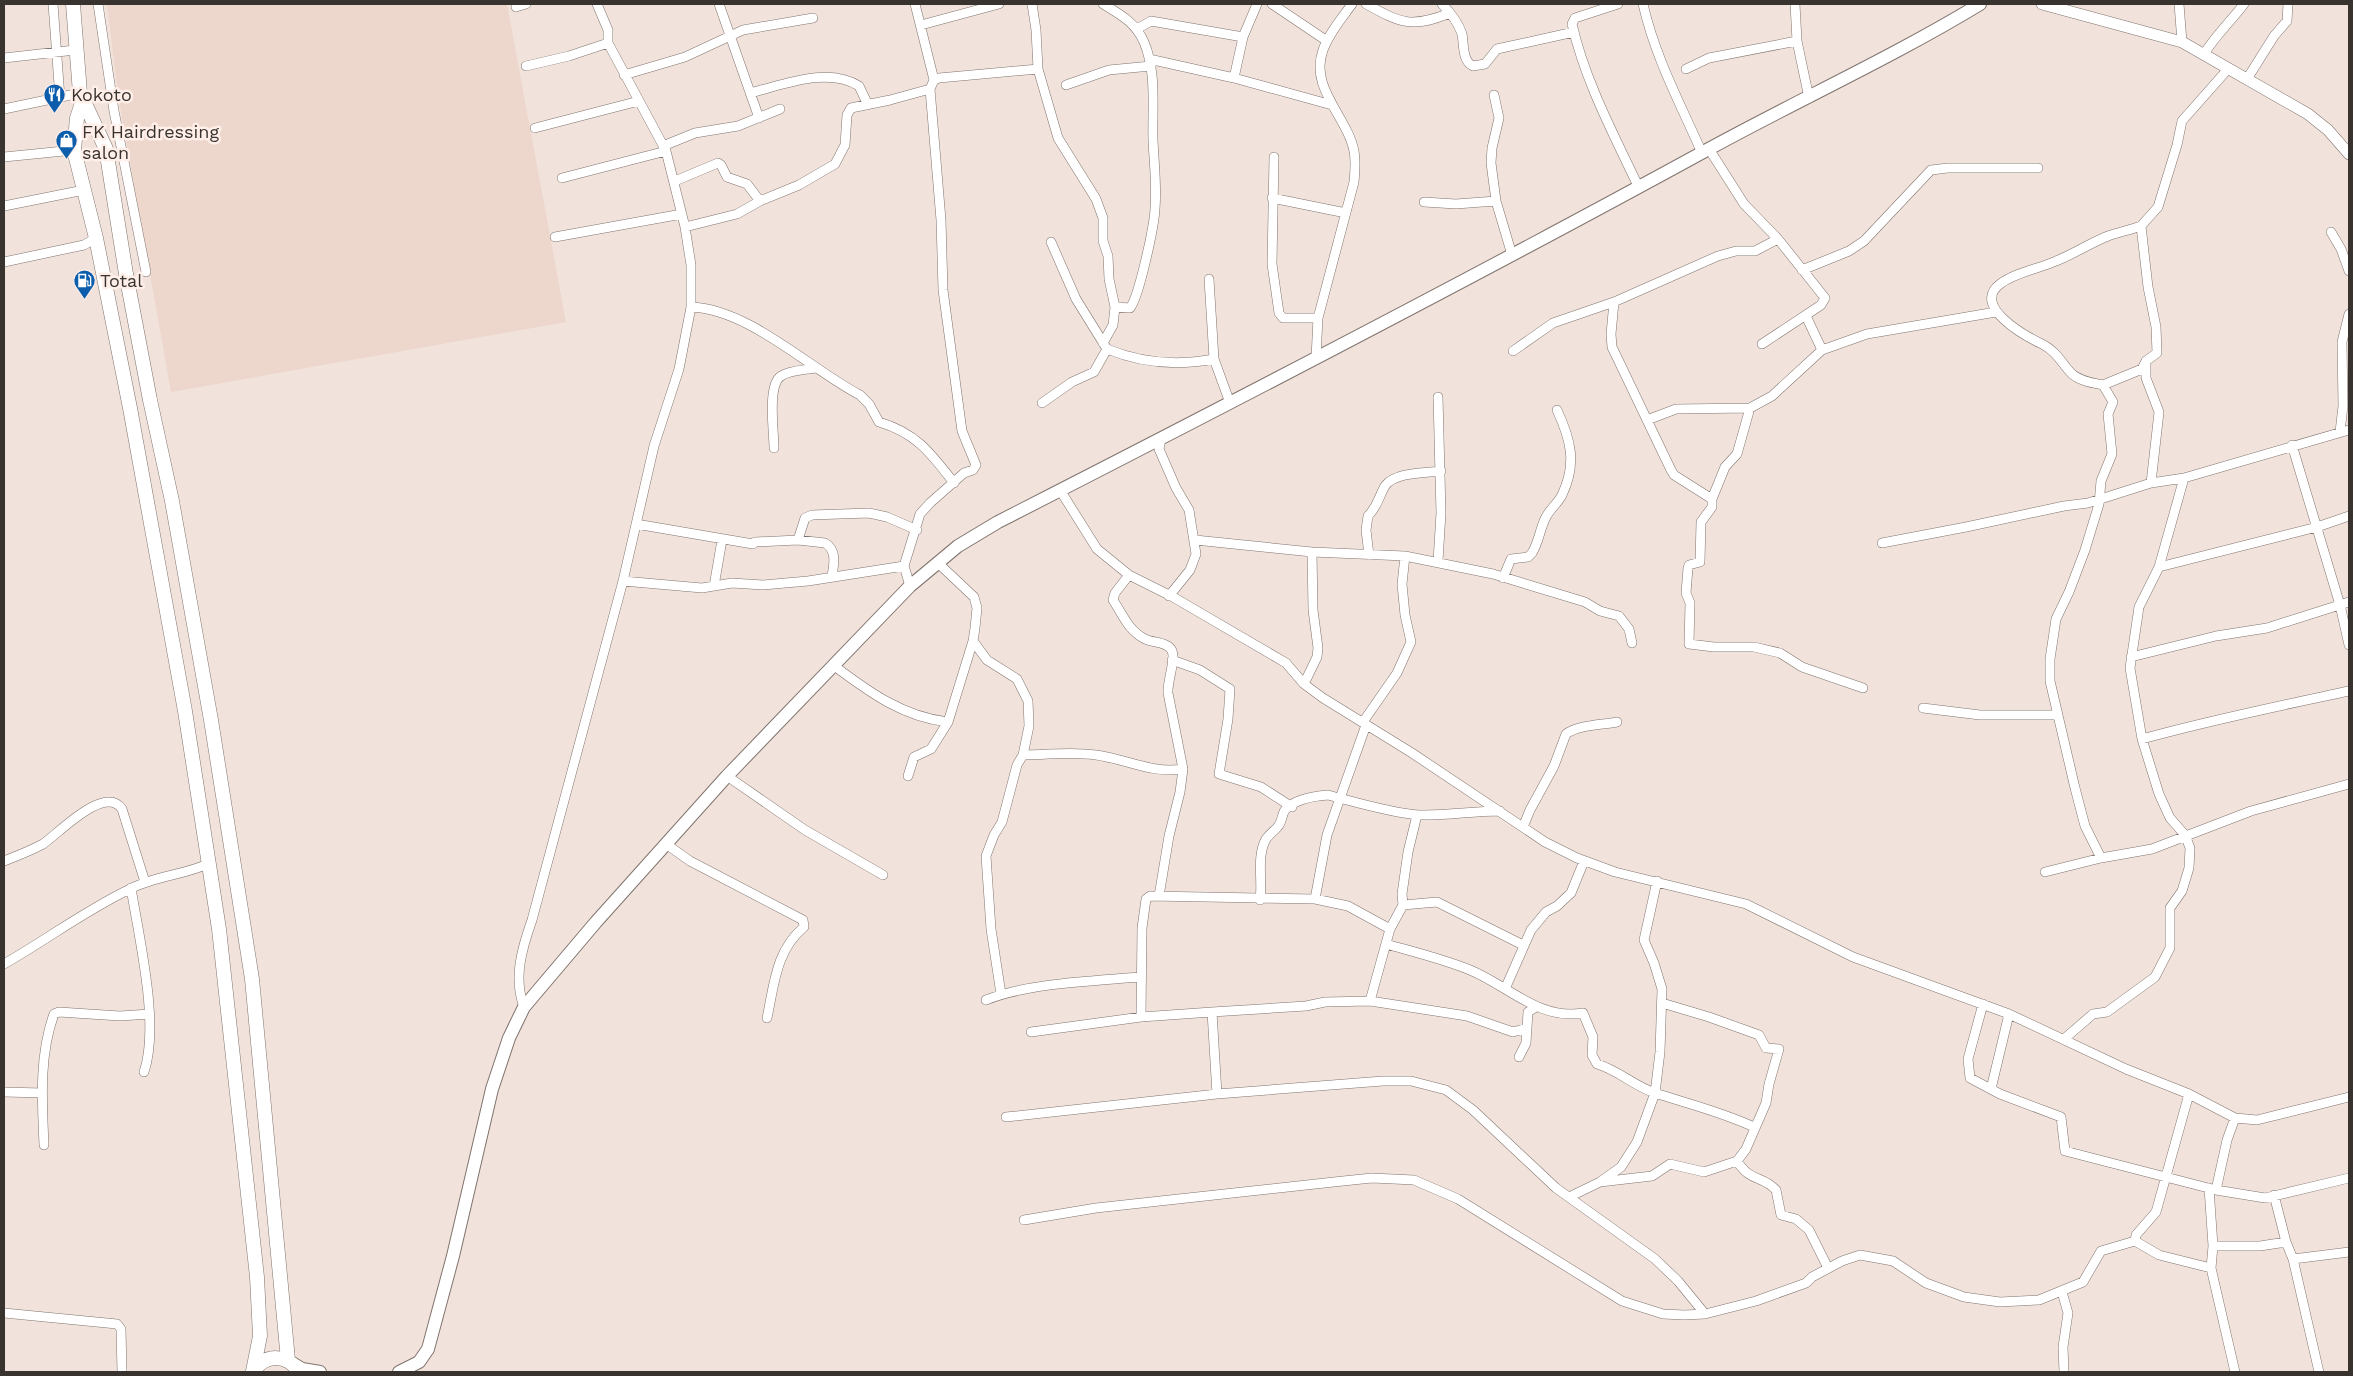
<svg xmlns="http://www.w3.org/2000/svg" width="2353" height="1376" font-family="'Work Sans',sans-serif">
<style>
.built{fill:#edd6cc}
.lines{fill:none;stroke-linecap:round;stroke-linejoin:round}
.minor-casing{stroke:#81746e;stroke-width:10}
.secondary-casing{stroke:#81746e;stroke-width:12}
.primary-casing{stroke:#81746e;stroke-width:14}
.trunk-casing{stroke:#81746e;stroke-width:15}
.minor{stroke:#fff;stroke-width:9}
.secondary{stroke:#fff;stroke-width:11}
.primary{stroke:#fff;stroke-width:12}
.trunk{stroke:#fff;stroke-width:14}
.labels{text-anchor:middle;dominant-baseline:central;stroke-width:5;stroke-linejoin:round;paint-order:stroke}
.poi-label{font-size:18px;fill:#393330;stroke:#ffefe8;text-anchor:start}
</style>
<rect width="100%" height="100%" fill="#f1e2db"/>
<!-- built -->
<path class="built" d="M107,4H507L566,322L171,392L119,101Z"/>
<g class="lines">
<defs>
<path id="minor" d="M53,4L60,98
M98,4L114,111L146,272
M719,4L759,118
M915,4L934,80
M1032,4L1036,30L1038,69L1058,138L1096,199L1103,218V241L1108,256L1109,279L1115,307L1113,325L1103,343
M1103,4C1121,15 1135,22 1144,42C1157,73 1152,108 1153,140C1154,163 1157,186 1155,209C1154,227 1139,297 1130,308L1115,307
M1272,4L1327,41
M1366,4C1402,24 1412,28 1450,13
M1442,4C1450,12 1458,22 1462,34C1464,44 1462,61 1473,66L1485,64L1497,49L1574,32
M1618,4L1575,18L1572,24C1585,81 1614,135 1639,188
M1643,4C1655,57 1680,103 1702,153
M1795,4L1797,41L1809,98
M2179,4L2182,42
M516,7L526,4
M921,25L999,4
M1137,29L1151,21L1243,37
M2204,54C2215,36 2231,21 2244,4
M4,58L75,50
M1149,59L1234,78L1332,105
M526,66L569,56L608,43
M1686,69L1709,58L1797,41
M624,75L685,57L743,30L813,18
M1234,78L1243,37L1257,4
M2247,79L2274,36L2287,21L2288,4
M1066,85L1109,70L1151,66
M750,93C783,85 828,66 859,86L868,105
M1494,95L1499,118L1492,148L1491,163L1496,201L1512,255
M4,109L80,93
M535,128L639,101
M663,146L695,133L738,126L780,109
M1709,149L1744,204L1778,239L1825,298L1821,305L1762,344
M4,157L74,150
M1274,157L1272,264L1279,313L1283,318H1318
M562,178L666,151
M675,181L718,163L721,165L727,177L747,184L760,201
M1272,198L1346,213
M1424,202L1456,204L1496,201
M4,206L84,190
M685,227L737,214L760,201L799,185L835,164L845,145L847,115L851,108L890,100L930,89
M2331,232L2341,249L2349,271
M555,237L682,214
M1051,242L1076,299L1107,349C1141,363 1177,366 1214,359
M4,262L84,245L96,238
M1802,270L1849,251L1864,241L1931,170L1948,168H2038
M1209,279L1214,359L1230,403
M691,307C749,309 810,369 860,395L869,404L879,422C916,433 930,452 954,483
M1806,316L1822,350
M1513,351L1553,323L1614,302
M1316,358L1318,318L1354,182C1355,172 1356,161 1354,151C1347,116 1309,88 1323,50C1329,33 1342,18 1352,4
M2103,385L2142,369L2146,361
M1042,403L1072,382L1094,372L1107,349
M1750,408L1737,454L1725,467L1712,499V507L1701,522L1700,562L1689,565L1688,568L1686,593L1690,603L1689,644L1714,647H1754L1780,653L1802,667L1863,688
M1647,420L1676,409L1750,408L1772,396L1822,350L1867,334L1996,312
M2340,432L2343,406L2342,342L2349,314
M1161,439L1159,449L1176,488L1189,510L1196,554L1190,570L1169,596
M2292,445L2340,605L2349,645
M774,448C774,432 767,385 781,376C790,370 805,370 815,368
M2151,483L2159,412L2146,378V361L2157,353L2156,327L2148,287L2141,226L2158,207L2177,145L2182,121L2228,69
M1060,490L1097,549L1129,575L1173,597L1286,663L1304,684L1323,698L1412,753L1545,842L1577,858L1615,872L1746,904L1853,957L2009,1014L2126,1069L2189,1094L2235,1118L2257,1120L2349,1097
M1712,499L1674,475L1671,470L1612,347L1611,334L1614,302L1718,256L1736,251H1755L1778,239
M636,524L753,544L755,542L798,540L825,543C837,550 834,564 832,576
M798,540L805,518L812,515L869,513L887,517L917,530
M1195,540L1312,552L1405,556L1493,574L1585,602L1600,611L1619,616L1629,629L1632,643
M1882,543L1966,527L2064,506L2088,503L2151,483L2184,478L2349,430
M1369,555L1366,530L1368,516C1378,506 1378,498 1385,486C1395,472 1425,473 1441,471
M1438,561L1441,513L1438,397
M2159,567L2317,527L2349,516
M1129,575L1115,593L1113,600C1123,615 1128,630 1145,639C1153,643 1169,642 1172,651C1176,659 1167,682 1168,693L1183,769L1180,792L1169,836L1159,896
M1503,578L1511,559L1528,557L1532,553C1539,542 1540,528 1546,517C1550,509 1558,503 1562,495C1577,464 1571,440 1557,410
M623,581L702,588L732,583L763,585L808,581L904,566
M714,586L722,540
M910,586L904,566L920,514L930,503L964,473L973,470L976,465L962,431L943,290L941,220L930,89L934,80L939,78L1038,69
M973,641L987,660L1017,679L1028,701L1029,726L1023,755L1017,765L1002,822L994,835L986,856L991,929L1001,994
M2131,657L2216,636L2267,628L2349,602
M1172,660L1200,670L1230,689L1228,719L1219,774L1261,787L1292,807
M833,665C869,692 903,717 948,722
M1304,684L1317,657L1318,648L1313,610L1312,552
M1923,708L1980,715H2058
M1363,722L1397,673L1411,642L1405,615L1402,584L1405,556
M2142,739C2210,720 2279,706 2349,691
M1023,755C1049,755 1070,751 1096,755C1126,759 1152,774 1183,769
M727,776L805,830L883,875
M908,776L914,757L931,749L948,722L973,641L975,628L977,608L974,597L938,563
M1523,827L1530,810L1554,766L1566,734C1578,725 1601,725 1617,722
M666,844L690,861L803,920L804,927C776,950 774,985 767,1018
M2101,858L2085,826L2075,788L2050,681V659L2056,619L2069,592L2085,550L2099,504L2101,481L2112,454L2108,414L2113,402L2103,385C2093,383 2079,381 2071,373C2061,362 2056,351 2042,344C2025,336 1971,306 2000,284C2016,272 2038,269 2056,261C2074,254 2090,243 2108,236C2119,232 2130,230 2141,226
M4,861C17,856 30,851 43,844C59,833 105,784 122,809L145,882
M2045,872L2101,858L2152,849L2251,811L2349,784
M131,888C139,938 160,1025 144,1072
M1315,899L1327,835L1366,725
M1260,900C1263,881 1256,857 1266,839C1270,833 1276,830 1279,825C1282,821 1282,814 1285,810C1295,799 1314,796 1328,795C1355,802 1391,813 1419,815C1446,816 1472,811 1500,811
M1403,905L1437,902L1523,945
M1386,944C1414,952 1443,959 1470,970C1507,985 1540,1021 1583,1013L1593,1037L1592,1055L1597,1064C1618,1070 1634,1086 1655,1093C1689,1104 1722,1112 1754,1127
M4,964C46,940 86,910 130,889C155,876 185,875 210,863
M1505,989L1531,930L1546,912L1557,906L1571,893L1584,861
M986,1000C1028,983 1094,981 1140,977
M1370,1001L1390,929L1403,905L1402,894L1408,852L1417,815
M1983,1004L1968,1059L1970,1078L2000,1094L2061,1117L2065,1151L2216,1190L2265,1198L2349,1178
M524,1007C513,978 522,948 532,920L623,581L654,446L679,369L691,307V265L685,227L666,151L608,43V30L597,4
M1212,1012L1306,1006L1325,1002L1370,1001L1467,1016L1513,1032L1527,1028
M1141,1017L1142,928L1146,899L1150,896L1315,899L1348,906L1390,929
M1031,1032L1141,1017L1212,1012L1217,1094
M2064,1039L2093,1014L2107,1012L2155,977L2170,948V908L2182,891L2189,868L2190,848L2185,835L2170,818L2159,794L2142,739L2130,668L2139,607L2159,567L2184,478
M1519,1057L1526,1043L1528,1012L1536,1007
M1991,1089L2009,1014
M4,1092L42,1093
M1006,1117L1217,1094L1383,1081H1411L1446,1090L1473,1110L1556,1188L1655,1259L1678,1281L1705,1314
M44,1145C42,1101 39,1055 54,1014L59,1012L120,1016L150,1014
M1737,1161C1751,1183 1762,1175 1776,1190L1781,1215L1796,1219L1809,1230L1828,1268
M1600,1182L1652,1176L1670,1164L1704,1172L1737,1161L1746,1149L1766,1103L1769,1084L1779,1049L1766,1048L1759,1035L1709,1017L1662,1003
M2209,1188L2213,1246L2211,1268L2235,1372
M2216,1190L2227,1140L2235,1118
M2274,1195L2286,1242L2293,1259L2319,1372
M1569,1197L1600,1182L1621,1167L1637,1142L1655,1093L1660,1052L1662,989L1654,963L1644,940L1657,881
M1024,1220L1096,1208L1343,1181L1372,1178L1414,1180L1458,1199L1622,1301L1663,1314L1684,1315L1705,1314L1756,1301L1806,1283L1812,1277L1842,1261L1860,1255L1893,1261L1926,1283L1964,1297L2000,1302L2039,1300L2083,1282L2101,1251L2135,1241L2136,1235L2156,1212L2189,1094
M2135,1241L2159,1255L2211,1268
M2213,1246H2260L2286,1242
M2293,1259L2349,1252
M2062,1292L2068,1313L2063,1347L2064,1372
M4,1313L117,1324L121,1329L122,1372"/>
<path id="secondary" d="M2042,4L2182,42L2308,114L2328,130L2349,154"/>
<path id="primary" d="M292,1363L302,1369L320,1372
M399,1372L419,1362L428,1349L453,1256L492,1089L509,1038L524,1007L596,922L727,776L910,586L958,546L998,522C1235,401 1471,279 1705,151C1796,101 1891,58 1980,4"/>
<path id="trunk" d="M73,4L80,93L106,149L126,274L150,400L172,501L211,720L252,979L288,1360
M83,100L77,118L74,150L96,238L130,408L185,711L219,929L257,1277L260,1336L253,1371
M253,1372C265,1353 288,1354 299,1372"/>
</defs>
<!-- minor casing -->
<use href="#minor" class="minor-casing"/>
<!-- secondary casing -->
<use href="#secondary" class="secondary-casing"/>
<!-- primary casing -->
<use href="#primary" class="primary-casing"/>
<!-- trunk casing -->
<use href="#trunk" class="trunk-casing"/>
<!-- minor -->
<use href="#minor" class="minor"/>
<!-- secondary -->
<use href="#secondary" class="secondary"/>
<!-- primary -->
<use href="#primary" class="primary"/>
<!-- trunk -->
<use href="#trunk" class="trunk"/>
</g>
<!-- icons -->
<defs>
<symbol id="restaurant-pin" viewBox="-11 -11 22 30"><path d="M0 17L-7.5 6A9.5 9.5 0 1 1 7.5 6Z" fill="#0c5eac" stroke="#ffefe8"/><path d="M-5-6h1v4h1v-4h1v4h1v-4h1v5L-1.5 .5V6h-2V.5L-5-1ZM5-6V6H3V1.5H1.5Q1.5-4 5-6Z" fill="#fff"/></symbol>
<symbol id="shop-pin" viewBox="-11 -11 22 30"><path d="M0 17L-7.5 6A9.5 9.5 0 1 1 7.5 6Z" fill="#0c5eac" stroke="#ffefe8"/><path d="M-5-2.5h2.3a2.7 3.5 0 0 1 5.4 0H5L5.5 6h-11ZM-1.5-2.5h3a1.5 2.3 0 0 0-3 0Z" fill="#fff"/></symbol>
<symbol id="fuel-pin" viewBox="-11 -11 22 30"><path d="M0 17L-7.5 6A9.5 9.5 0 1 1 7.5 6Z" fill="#0c5eac" stroke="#ffefe8"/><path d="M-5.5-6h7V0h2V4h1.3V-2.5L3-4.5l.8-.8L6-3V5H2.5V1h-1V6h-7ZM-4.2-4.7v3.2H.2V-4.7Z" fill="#fff"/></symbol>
</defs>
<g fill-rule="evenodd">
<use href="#restaurant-pin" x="42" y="82" width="25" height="34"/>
<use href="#shop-pin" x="54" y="128" width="25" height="34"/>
<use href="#fuel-pin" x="72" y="268" width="25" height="34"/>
</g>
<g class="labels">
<!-- poi labels -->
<g class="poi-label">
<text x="71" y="94">Kokoto</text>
<text x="82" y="131">FK Hairdressing<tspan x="82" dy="21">salon</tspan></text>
<text x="100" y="280">Total</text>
</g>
</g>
<!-- border -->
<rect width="2353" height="1376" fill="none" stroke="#393330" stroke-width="10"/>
</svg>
